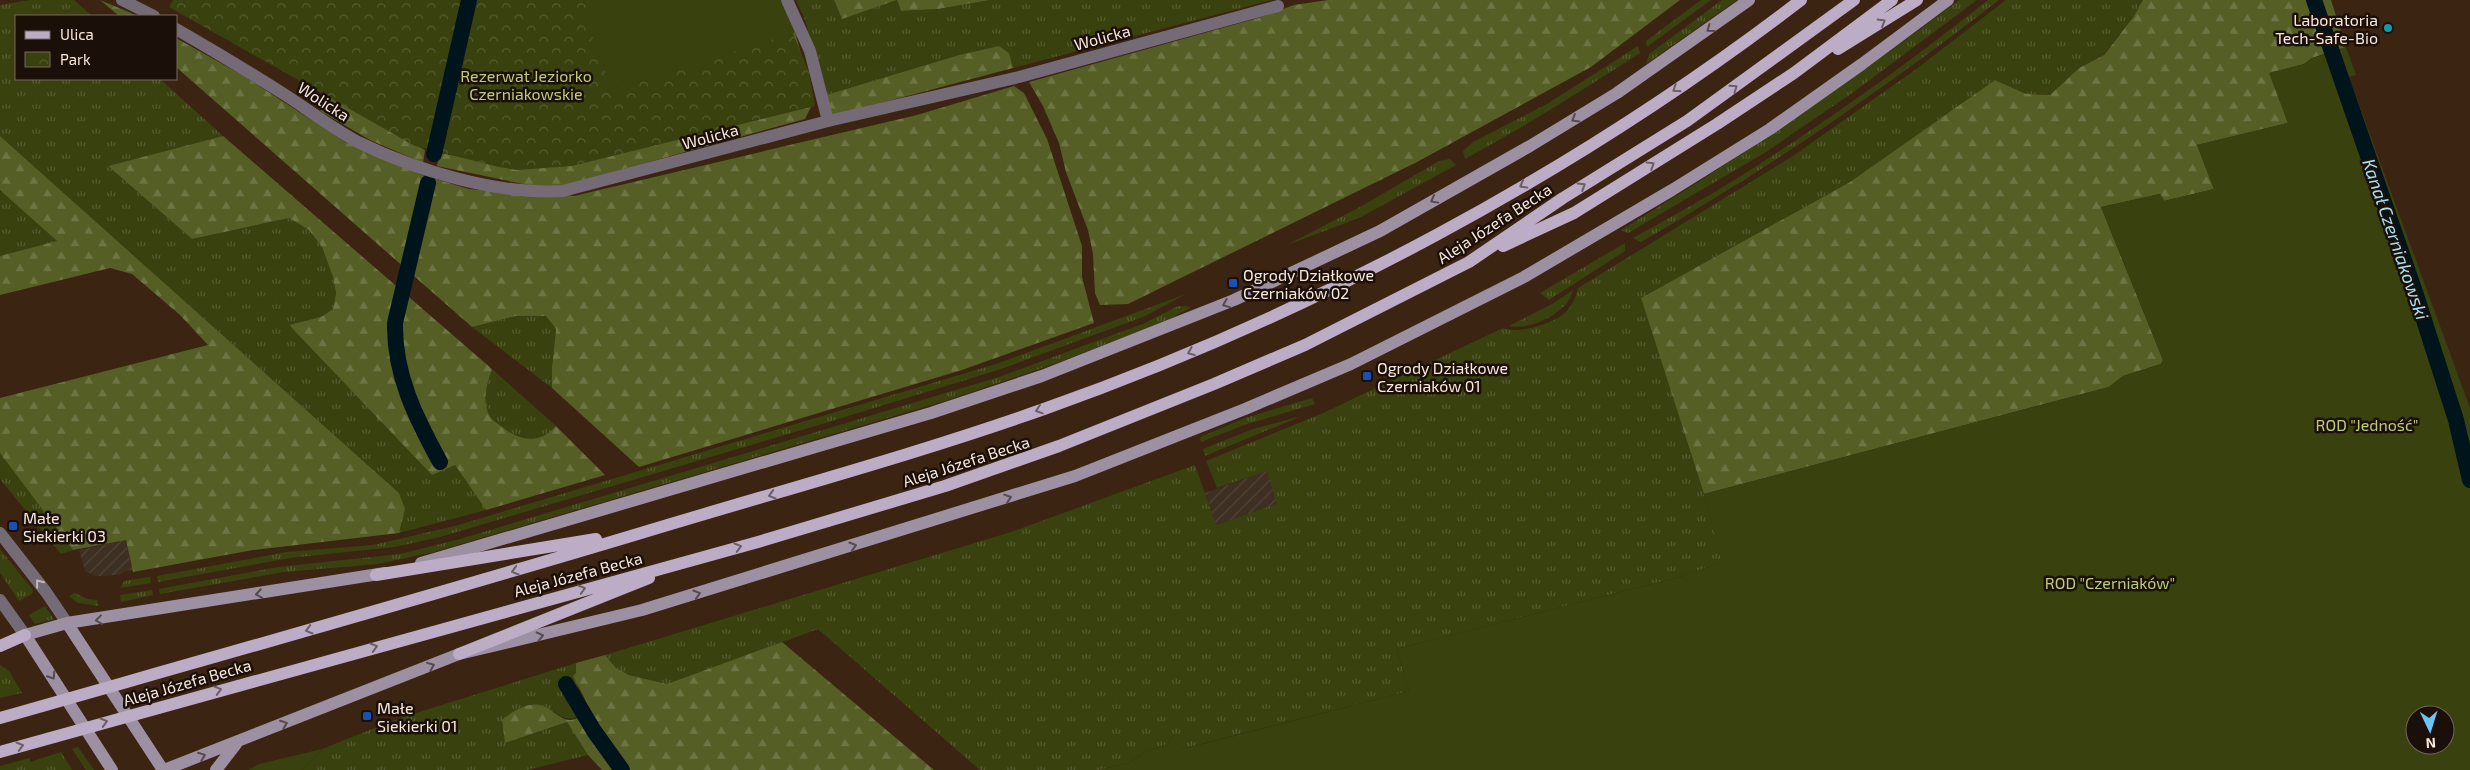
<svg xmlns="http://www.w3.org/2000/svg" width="2470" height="770" font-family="'Exo 2',sans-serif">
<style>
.industrial{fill:url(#industrial-furrows)}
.grass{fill:url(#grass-tufts)}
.forest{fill:url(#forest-firs)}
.park{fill:url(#park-crowns)}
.garden{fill:#39410e;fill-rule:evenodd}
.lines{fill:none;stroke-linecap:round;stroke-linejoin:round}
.canal{stroke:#00141b;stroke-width:16}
.minor{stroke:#746b77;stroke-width:12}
.tertiary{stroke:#746b77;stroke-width:12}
.secondary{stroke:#9d90a3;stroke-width:12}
.primary{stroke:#bdacc5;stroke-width:12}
.oneway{stroke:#6c5e67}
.oneway2{stroke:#564a4e}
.oneway3{stroke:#c4b6b4}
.culture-dot{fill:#0f9aa8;stroke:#1b1009;stroke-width:2}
.transit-dot{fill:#1a4fb4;stroke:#1b1009;stroke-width:2}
.labels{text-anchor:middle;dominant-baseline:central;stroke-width:5;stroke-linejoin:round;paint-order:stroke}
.poi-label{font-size:16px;fill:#f9e8dd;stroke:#1b1009;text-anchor:start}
.street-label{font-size:16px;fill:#f9e8dd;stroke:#1b1009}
.park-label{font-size:16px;fill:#bccc77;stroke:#1b1009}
.water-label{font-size:18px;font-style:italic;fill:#a5e1f5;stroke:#1b1009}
</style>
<defs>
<pattern id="industrial-furrows" width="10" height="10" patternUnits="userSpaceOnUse" patternTransform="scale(1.25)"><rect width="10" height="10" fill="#3d2f22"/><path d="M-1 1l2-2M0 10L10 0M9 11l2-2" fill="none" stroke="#504337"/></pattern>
<pattern id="grass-tufts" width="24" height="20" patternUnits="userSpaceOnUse" patternTransform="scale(1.25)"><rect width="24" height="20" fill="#39410e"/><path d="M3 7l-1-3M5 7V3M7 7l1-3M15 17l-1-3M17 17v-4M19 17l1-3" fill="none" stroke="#565c31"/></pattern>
<pattern id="forest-firs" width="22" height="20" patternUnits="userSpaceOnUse" patternTransform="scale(1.25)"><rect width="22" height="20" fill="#555e25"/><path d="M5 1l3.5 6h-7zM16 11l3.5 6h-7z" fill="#6e7544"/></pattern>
<pattern id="park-crowns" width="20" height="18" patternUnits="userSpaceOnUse" patternTransform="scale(1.25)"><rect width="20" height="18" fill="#39410e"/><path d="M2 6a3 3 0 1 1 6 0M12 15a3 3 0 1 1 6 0" fill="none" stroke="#565c31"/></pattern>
</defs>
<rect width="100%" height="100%" fill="#3c2412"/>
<!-- industrial -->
<path class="industrial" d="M1267,471L1278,504L1216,525L1205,493Z
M126,540L132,570L124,571L122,574L105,576H95L85,571L79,550Z"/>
<!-- grass -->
<path class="grass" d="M30,0H74L92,16H16V79H160L223,136L108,166L192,239L289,218L309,230L322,247L333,277L336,293L333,309L321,317L289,326L455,465L486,510L399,533L402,522L399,493L0,136V5Z
M796,0H834L842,19L897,0L901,11L938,9L990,0H1272L1013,68L1009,53L999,46L959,55L826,95L805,20Z
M1701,0H1711L1647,47L1646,41Z
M1722,0H1737L1646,64L1649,54Z
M1959,0H1977L1855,91L1766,152L1628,233L1621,230C1738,159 1850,83 1959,0Z
M1988,0H1999C1883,90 1768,169 1641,242L1633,238C1669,218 1706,198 1741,176C1826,122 1909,63 1988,0Z
M2006,0H2143L2134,16L2103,55L2079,68L2050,95L2026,94L1995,80L1850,182L1641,298L1704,494L1723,562L1683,576L1397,649L1409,691L1182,749L1174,742L1172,737L1169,738L1170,743L1145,752L1129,763L1099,770H980L818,629L667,684L629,675L616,668L605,655L1011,532L1195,465L1216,525L1277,504L1267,471L1217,488L1206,461L1321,414L1503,328C1517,335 1555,323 1566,312C1572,305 1576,298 1578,288L1793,156L1915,70Z
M1638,46L1640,53C1583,90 1524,127 1465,159L1463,151L1473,142L1547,104Z
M1450,159L1456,165L1359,218L1287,245L1360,207L1439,161Z
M2,191L58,242L0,256V192Z
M1625,243V251L1549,300L1540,293Z
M1573,290C1569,313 1529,331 1509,326L1552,304Z
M1186,294L1143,317L998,370L822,424L440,537L395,547L290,558L158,582L157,576L287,552L373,545L455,526L996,364Z
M1178,306L1191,307L1167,321L1054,364L945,401L434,552L378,564L284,572L160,594L159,589L278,567L400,554L460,539L999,377L1145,323Z
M516,316H546L556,329L552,367V388L472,327Z
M492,369L556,426C539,445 519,441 501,426C497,423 491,419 489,415C482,399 487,384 492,369Z
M1312,398L1315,404L1244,425L1201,442L1200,437L1245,418Z
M1302,416L1205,456L1203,449L1253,429Z
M0,453L64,536L73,550L61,554L0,479Z
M0,549L33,590L32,594L19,601L0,573Z
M150,577L151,583L120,588L124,581Z
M152,590L153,595L121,602L120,595Z
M75,593L87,599L97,600L99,606L78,603L69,596Z
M45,606L54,619L35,624L29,615Z
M576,663L578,690L587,702L588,711C574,720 568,722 553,711L505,743L567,722L588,755L527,770H302L322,749L400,718Z
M0,665L9,671L22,693L0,698Z
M78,747L94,770H86L72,749Z
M61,752L72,770H0V766L30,758V762Z"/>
<!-- forest -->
<path class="forest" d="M100,0L138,16H119Z
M834,0H897L842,19Z
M897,0H990L938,9L901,11Z
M1328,0H1680L1591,67L1417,162L1128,304L1100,305L1095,293L1093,254L1088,230L1066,172L1059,143L1043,106L1029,82L1258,18L1294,5Z
M2143,0H2331L2346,47L2312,58L2304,64L2270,73L2288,123L2197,145L2214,189L2164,201L2160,194L2101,207L2163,360L2161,364L2123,376L2109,387L1704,494L1641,298L1850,182L1995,80L2026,94L2050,95L2079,68L2104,55L2134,16Z
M795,32L814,101L805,119L566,185L542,188L437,166L440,153L467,158L675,71Z
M176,38L244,76L345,142L423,175L469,189L522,194L574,196L917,115L1014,86L1024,93L1047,139L1082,246V277L1094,323L962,370L639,467L552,388V367L556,329L546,316H516L472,327L176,67Z
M999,46L1009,53L1013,68L832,116L826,95L959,55Z
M358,86L388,130L425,150L423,163L370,140L320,111L328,99Z
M0,136L399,493L405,509L399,533L253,550L133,572L126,540L73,550L0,453V398L208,345L180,315L132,274L110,268L0,295V256L57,241L0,190Z
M223,136L492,369C487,384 482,399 489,415C491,419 497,423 501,426C519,441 539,445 556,426L605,475L486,510L455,465L432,475L289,325L321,317L333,309L336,293L333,277L322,247L309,230L289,218L192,239L108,166Z
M782,642L934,770H602L588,755L567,722L505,743L502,720C549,682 553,727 575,719C579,718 584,714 588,711C587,698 578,688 573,676L576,673V663L605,655L616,668L629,675L667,684Z"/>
<!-- park -->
<path class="park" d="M173,0H779L809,72L815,106L572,166L517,170L499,167L415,146L169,7Z"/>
<!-- garden -->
<path class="garden" d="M593,0H782L795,32L675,71L612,89L583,12L596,8Z
M2346,47L2356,75L2349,77L2470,408V770H1099L1129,763L1145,752L1170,743L1169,738L1172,737L1174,742L1179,741L1183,749L1409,691L1397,649L1683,576L1722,562L1704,494L2109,387L2123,376L2161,364L2163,360L2101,207L2160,194L2164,201L2214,189L2197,145L2288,123L2269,73L2304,64L2312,58ZM2415,715H2445V745H2415Z
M322,749L302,770H248L259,764Z"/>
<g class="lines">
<!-- canal -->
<path class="canal" d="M2314,0L2415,292L2456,420L2470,480
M434,154L469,0
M428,183L395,323C394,375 416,418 440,462
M566,684L594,731L622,770"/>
<!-- minor -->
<path class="minor" d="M122,0L154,16
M787,0L810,51L828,121
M176,29C214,51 251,73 287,96C310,111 333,129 358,142C417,171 498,195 563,191L828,121L1019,77L1278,6"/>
<!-- tertiary -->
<path class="tertiary" d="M0,533L46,592L67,623
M0,600L25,635"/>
<!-- secondary -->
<path class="secondary" d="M421,563L931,413L1042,376L1234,300L1380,231L1530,146L1617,93L1749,0
M67,623L163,770
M112,770L25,635L67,623L385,573
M164,770L459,654L642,610L1075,476L1245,409L1351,364L1524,277L1672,190L1770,129L1862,64L1948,0
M216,770L236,744"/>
<!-- primary -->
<path class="primary" d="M1838,49L1917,0
M1503,246L1574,213L1717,124L1794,73L1892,0
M376,575L596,539
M0,646L25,635
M459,654L649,578
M0,718C214,657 428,597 641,533C776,492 911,456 1044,409C1313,314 1575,173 1801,0
M0,752L758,542L945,486L1059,446L1214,384L1305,345L1469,262L1563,198L1687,121L1854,0"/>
</g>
<!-- one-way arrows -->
<defs><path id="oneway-chevron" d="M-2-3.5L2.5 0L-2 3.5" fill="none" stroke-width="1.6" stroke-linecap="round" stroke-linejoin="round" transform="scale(1.25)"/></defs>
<g class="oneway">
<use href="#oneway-chevron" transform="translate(1882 22) rotate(-31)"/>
<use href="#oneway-chevron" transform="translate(1734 88) rotate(-35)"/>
<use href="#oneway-chevron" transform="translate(1676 89) rotate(146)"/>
<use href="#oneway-chevron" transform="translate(1651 165) rotate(-32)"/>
<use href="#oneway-chevron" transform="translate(1523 185) rotate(151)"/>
<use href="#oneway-chevron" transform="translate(1582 186) rotate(-32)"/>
<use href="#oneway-chevron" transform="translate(1191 352) rotate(158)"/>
<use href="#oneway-chevron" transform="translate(1039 410) rotate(161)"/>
<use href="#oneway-chevron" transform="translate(772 495) rotate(164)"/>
<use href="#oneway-chevron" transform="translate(738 547) rotate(-16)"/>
<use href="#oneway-chevron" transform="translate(515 571) rotate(164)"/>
<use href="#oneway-chevron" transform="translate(582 589) rotate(-16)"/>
<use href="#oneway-chevron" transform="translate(309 630) rotate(164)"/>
<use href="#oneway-chevron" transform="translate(374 647) rotate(-16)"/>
<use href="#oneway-chevron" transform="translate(218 690) rotate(-16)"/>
<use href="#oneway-chevron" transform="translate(104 722) rotate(-16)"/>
<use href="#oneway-chevron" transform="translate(20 746) rotate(-16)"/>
</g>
<g class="oneway2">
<use href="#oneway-chevron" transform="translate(1710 29) rotate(144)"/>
<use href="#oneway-chevron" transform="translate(1575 119) rotate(149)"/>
<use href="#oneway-chevron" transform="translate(1434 200) rotate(151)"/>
<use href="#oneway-chevron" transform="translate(1226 304) rotate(158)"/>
<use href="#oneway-chevron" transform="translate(1008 498) rotate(-18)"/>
<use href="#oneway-chevron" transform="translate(853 546) rotate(-17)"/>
<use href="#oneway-chevron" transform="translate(259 594) rotate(171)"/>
<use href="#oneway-chevron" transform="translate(697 594) rotate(-17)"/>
<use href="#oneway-chevron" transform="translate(99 620) rotate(173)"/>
<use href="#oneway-chevron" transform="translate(540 636) rotate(-13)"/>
<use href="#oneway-chevron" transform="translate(431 666) rotate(-22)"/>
<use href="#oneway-chevron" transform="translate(52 676) rotate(57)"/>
<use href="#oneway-chevron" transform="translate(284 724) rotate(-21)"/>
<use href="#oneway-chevron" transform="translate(202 756) rotate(-21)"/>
</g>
<use class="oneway3" href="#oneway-chevron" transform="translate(39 583) rotate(-128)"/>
<!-- markers -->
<circle class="culture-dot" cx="2388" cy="28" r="5"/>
<g class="transit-dot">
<rect x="1228" y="278" width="10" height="10" rx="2.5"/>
<rect x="1362" y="371" width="10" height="10" rx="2.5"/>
<rect x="8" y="521" width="10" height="10" rx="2.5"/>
<rect x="362" y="711" width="10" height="10" rx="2.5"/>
</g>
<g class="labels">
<!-- poi labels -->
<g class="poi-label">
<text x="2378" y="19" text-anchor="end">Laboratoria<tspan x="2378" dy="18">Tech-Safe-Bio</tspan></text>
<text x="1243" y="274">Ogrody Działkowe<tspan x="1243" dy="18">Czerniaków 02</tspan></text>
<text x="1377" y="367">Ogrody Działkowe<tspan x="1377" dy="18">Czerniaków 01</tspan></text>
<text x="23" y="517">Małe<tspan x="23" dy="18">Siekierki 03</tspan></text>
<text x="377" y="707">Małe<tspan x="377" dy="18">Siekierki 01</tspan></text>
</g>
<!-- street labels -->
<g class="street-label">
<text transform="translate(1102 37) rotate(-15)">Wolicka</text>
<text transform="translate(324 101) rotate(33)">Wolicka</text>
<text transform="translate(710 136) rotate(-15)">Wolicka</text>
<text transform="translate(1494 223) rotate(-33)">Aleja Józefa Becka</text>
<text transform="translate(966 461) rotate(-18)">Aleja Józefa Becka</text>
<text transform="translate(578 574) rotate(-15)">Aleja Józefa Becka</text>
<text transform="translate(187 682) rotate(-16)">Aleja Józefa Becka</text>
</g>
<!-- park labels -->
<g class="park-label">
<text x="526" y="75">Rezerwat Jeziorko<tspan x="526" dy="18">Czerniakowskie</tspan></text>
<text x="2367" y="424">ROD "Jedność"</text>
<text x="2110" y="582">ROD "Czerniaków"</text>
</g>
<!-- water labels -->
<g class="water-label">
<text transform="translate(2396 239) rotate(71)">Kanał Czerniakowski</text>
</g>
</g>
<!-- legend -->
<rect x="15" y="15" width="162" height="65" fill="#1b1009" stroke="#74665e"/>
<rect x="25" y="31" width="25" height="8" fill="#bdacc5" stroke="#74665e"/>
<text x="60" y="40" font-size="15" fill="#f9e8dd">Ulica</text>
<rect x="25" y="52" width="25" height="15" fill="url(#park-crowns)" stroke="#74665e"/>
<text x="60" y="65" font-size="15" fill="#f9e8dd">Park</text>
<!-- north arrow -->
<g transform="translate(2430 730) rotate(176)"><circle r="24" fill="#1b1009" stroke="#74665e"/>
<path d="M0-4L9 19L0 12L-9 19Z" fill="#6dc2f3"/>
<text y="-8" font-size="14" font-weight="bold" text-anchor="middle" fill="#f9e8dd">N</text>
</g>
</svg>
